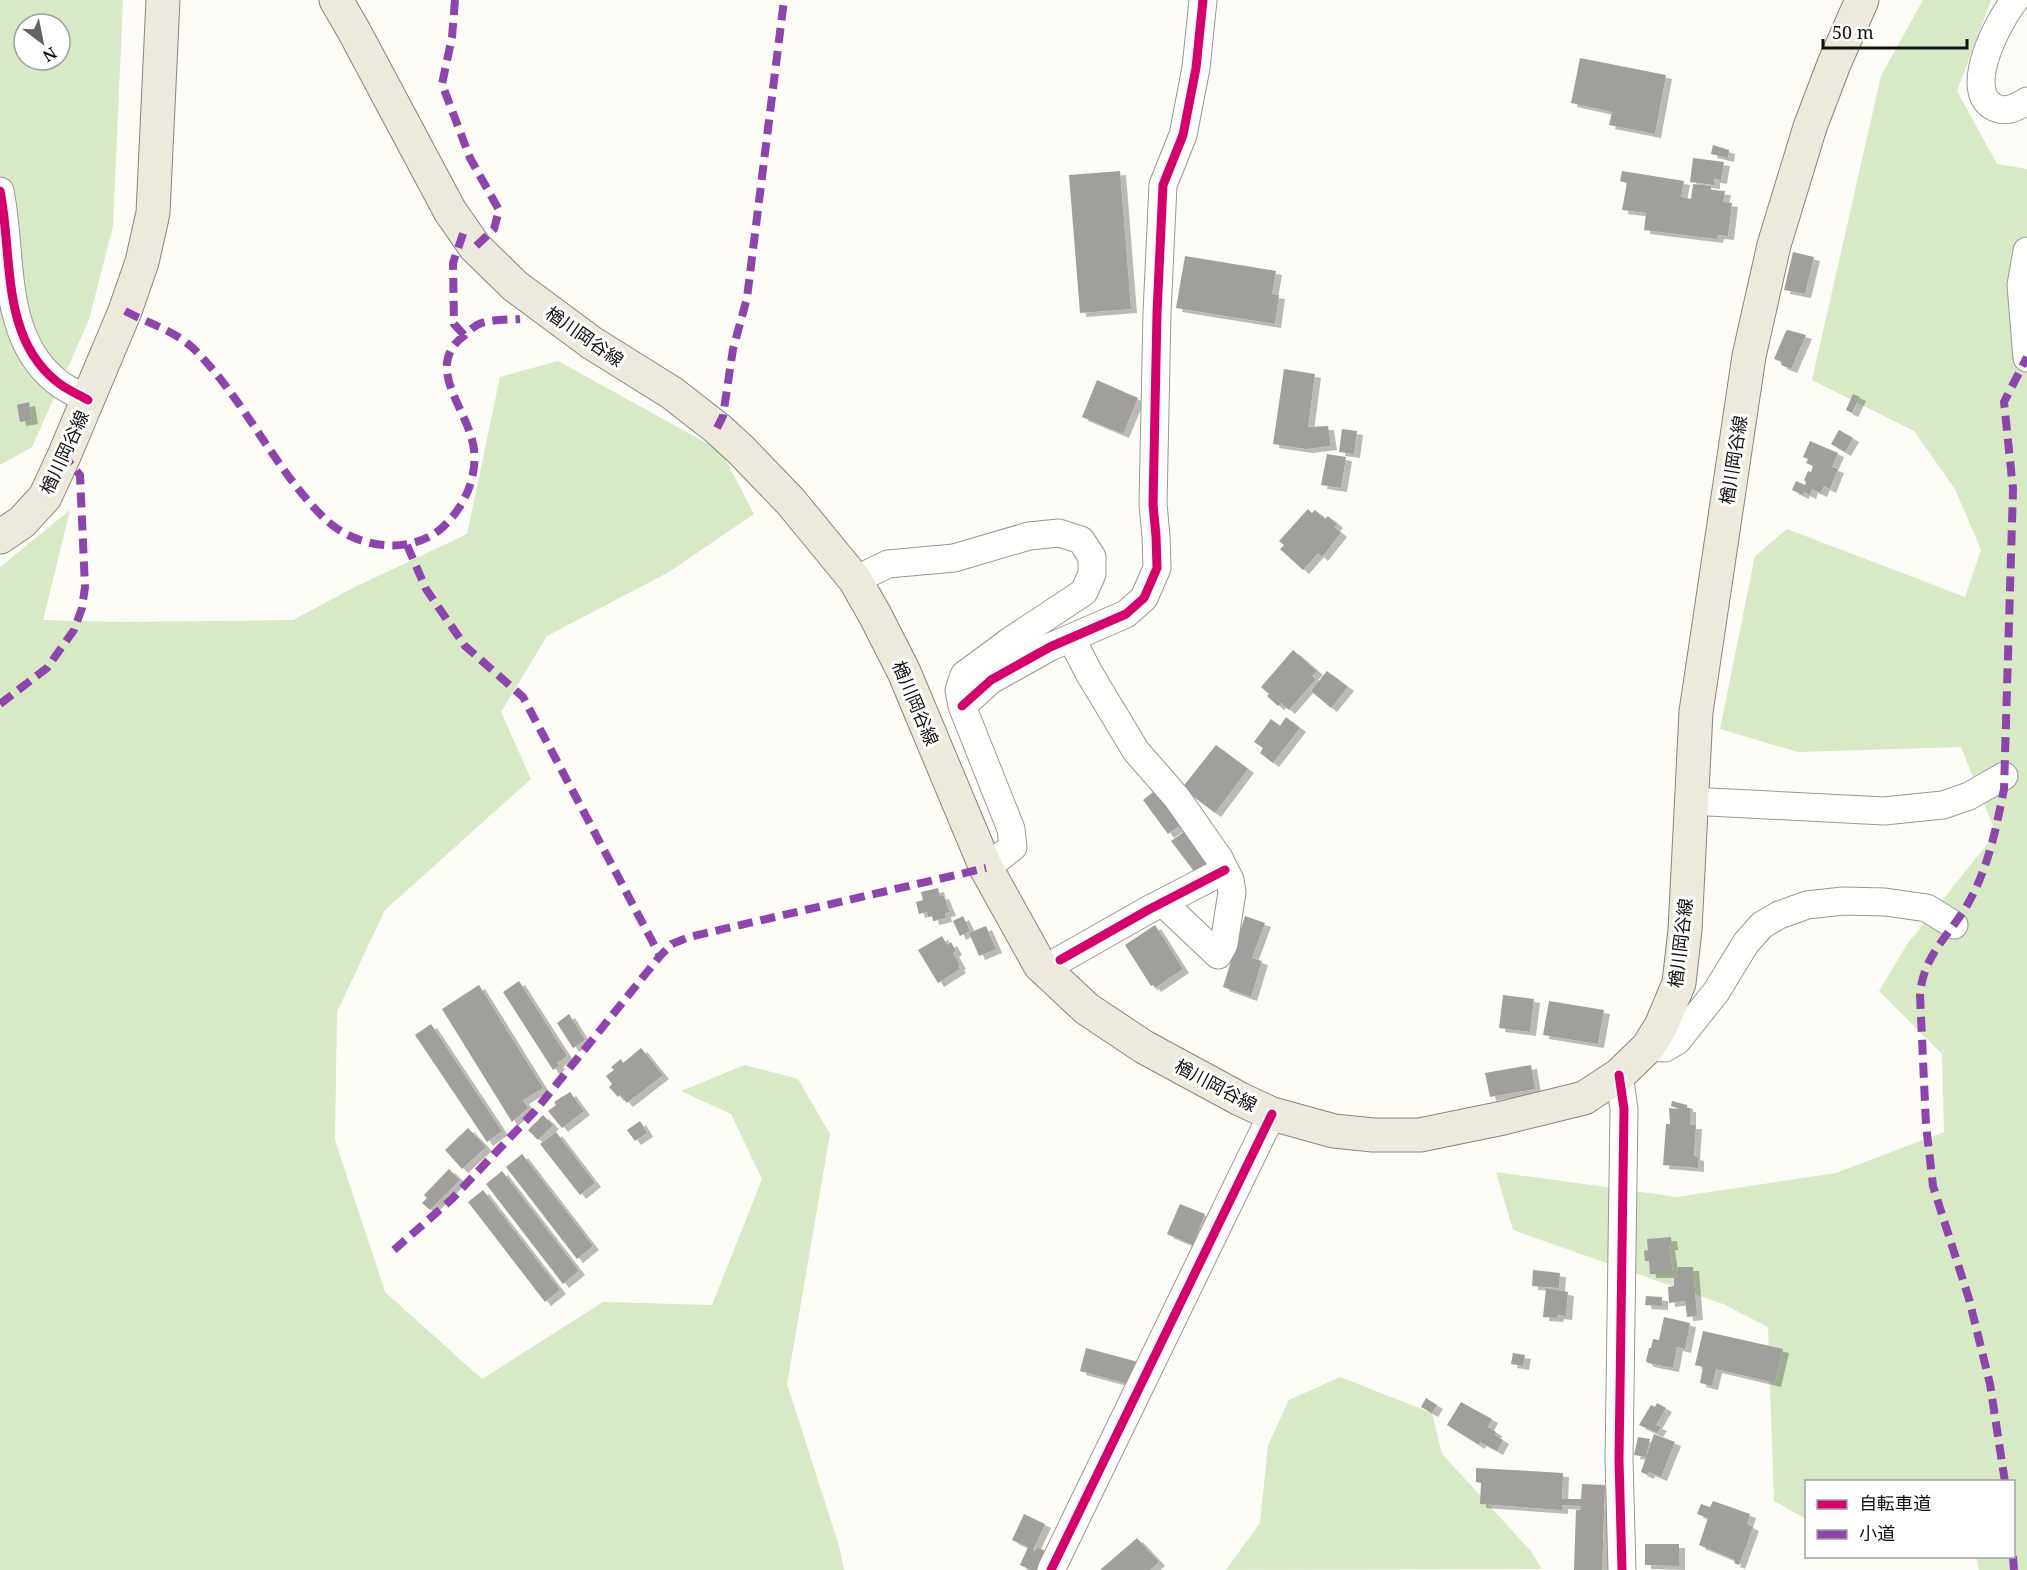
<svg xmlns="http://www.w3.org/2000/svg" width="2027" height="1570" font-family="'Noto Serif','Noto Sans JP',serif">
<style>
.forest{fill:#d8eac5;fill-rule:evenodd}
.building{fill:#a19f9c;filter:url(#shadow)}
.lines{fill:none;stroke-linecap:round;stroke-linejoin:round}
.minor-casing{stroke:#979795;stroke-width:29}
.major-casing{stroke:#858482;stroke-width:35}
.minor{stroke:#fffffe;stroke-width:27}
.major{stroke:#ede9dc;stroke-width:33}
.quiet{stroke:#8e44ad;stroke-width:8;stroke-dasharray:15 8;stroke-linecap:butt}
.cycleway-casing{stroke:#fff;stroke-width:13}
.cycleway{stroke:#d6006c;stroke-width:9}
.labels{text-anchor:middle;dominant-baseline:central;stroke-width:6;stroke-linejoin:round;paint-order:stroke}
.street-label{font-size:18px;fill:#111;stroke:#fff}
</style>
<defs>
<filter id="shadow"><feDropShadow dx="6" dy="4" stdDeviation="0" flood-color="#0004"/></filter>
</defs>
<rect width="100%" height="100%" fill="#fdfcf7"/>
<!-- forest -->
<path class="forest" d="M0,0H123L113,226L89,320L32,447L0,465ZM24,24H60V60H24Z
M1923,0H1991L1957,91L1997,164L2027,169V1570H1979L1976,1557L2014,1556V1482H1806V1519L1774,1501L1768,1327L1723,1304L1513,1230L1496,1172L1677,1197L1836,1173L1944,1132L1942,1054L1879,991L1908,943L1996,833L1961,747L1798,752L1720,729L1755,556L1787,529L1965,597L1981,550L1955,489L1914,431L1812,380L1881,76Z
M558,361L721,451L754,514L669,572L547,636L501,712L531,779L385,910L337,1012L335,1140L385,1292L482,1379L603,1302L712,1305L762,1179L731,1114L681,1091L745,1065L798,1079L830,1134L787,1384L839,1546L844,1570H0V567L70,510L43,620L119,622L293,620L353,588L467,534L500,377Z
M1340,1377L1432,1413L1442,1454L1530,1550L1542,1569L1226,1570L1260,1523L1268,1445L1289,1400Z"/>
<!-- building -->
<path class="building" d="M1580,58L1666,75L1655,134L1609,125L1612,112L1571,103Z
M1713,145L1729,150L1728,158L1711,154Z
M1693,158L1724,162L1721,180L1714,179V185L1690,182Z
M1120,171L1131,309L1080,313L1069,175Z
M1622,171L1684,181L1681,197L1691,199L1693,184L1711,186V190L1725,191L1723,202L1732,203L1728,236L1718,235L1717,239L1644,230L1646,213L1622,210L1627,183L1620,181Z
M1793,252L1814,257L1805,294L1784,290Z
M1185,256L1276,271L1272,294L1279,295L1275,324L1176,308Z
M1788,330L1806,335L1791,369L1781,365L1782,362L1774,359L1786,331Z
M1284,369L1315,374L1308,427L1328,426L1331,446L1306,449L1273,444Z
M1097,380L1138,398L1123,434L1082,417Z
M1853,394L1860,397L1852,413L1846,410Z
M29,402L32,420L20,422L17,405Z
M1342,429L1357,431L1354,454L1339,452Z
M1839,430L1853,438L1845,452L1831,444Z
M1810,441L1838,453L1832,467L1838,469L1830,489L1824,486L1821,493L1812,489L1810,495L1804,492L1803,495L1792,490L1796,481L1805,485L1806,482L1804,480L1808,471L1811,472L1813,466L1806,463L1808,459L1803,457Z
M1327,454L1346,457L1341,488L1321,485Z
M1308,509L1312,513L1315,510L1325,519L1328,516L1337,524L1334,527L1341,533L1322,557L1318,553L1303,570L1280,549L1284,545L1279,541Z
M1293,650L1317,671L1312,676L1316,679L1289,710L1281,703L1278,706L1267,696L1269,694L1261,687Z
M1327,671L1348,687L1331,708L1311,691Z
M1286,717L1300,728L1273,763L1260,753L1263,748L1254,742L1271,719L1280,726Z
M1216,745L1248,769L1215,813L1182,788Z
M1158,788L1184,823L1168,834L1143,800Z
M1188,829L1212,862L1196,874L1171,841Z
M938,888L940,896L943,895L950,912L945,913L946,918L933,921L932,916L928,917L927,912L919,914L916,902L923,900L921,892Z
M963,916L970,931L960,936L953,921Z
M1245,916L1265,923L1252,958L1262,961L1251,997L1223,987Z
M1155,925L1183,969L1155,988L1153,985L1151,986L1125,945Z
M986,926L996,949L979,956L969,933Z
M942,936L947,945L951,942L956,951L953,953L960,965L958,966L960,969L938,983L918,950Z
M519,981L567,1056L557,1063L559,1066L553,1070L503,992Z
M479,985L543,1088L523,1100L528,1108L512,1122L442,1009Z
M1503,995L1534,999L1530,1032L1499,1028Z
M1549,1001L1604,1010L1598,1044L1543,1035Z
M569,1014L585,1040L573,1048L557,1023Z
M431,1024L502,1131L487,1142L415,1035Z
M641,1048L663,1075L627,1103L620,1095L618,1097L609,1087L612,1084L606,1076L614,1070L611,1067L621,1059L623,1063Z
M1531,1065L1535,1089L1490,1097L1485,1073Z
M570,1092L584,1111L562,1128L548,1111L556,1105L554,1102Z
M1672,1101L1687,1105V1108H1690V1125H1696L1694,1156L1698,1157V1168L1663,1165L1666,1124H1670L1669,1108L1680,1109L1671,1106Z
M543,1115L553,1125L538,1140L528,1130Z
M640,1121L647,1133L635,1141L627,1130Z
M468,1128L486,1147L462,1169L445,1150Z
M556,1132L595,1183L580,1195L540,1144Z
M522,1154L593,1246L577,1259L506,1167Z
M449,1169L460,1180L430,1210L422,1203L427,1198L424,1195Z
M502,1171L579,1271L563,1284L486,1184Z
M483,1190L560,1290L545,1302L468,1202Z
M1180,1204L1205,1214L1193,1245L1167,1234Z
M1671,1237L1672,1246H1669L1673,1274H1650L1649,1261H1645L1644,1251L1648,1250L1647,1239Z
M1678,1267H1693L1697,1316L1687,1317L1685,1301L1669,1303L1668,1287L1674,1286V1278H1678Z
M1533,1270L1560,1273L1559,1288L1532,1286Z
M1546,1288L1568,1292L1566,1316L1558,1315L1557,1318L1543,1317Z
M1646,1296L1662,1297V1306L1645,1305Z
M1664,1317L1690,1323L1685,1349L1677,1347L1673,1368L1648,1363L1646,1361L1649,1348H1651L1653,1339L1659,1340Z
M1703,1331L1783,1349L1775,1383L1716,1369L1712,1386L1700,1383L1703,1367L1695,1365Z
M1086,1348L1138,1362L1132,1385L1080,1371Z
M1513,1353L1525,1355L1523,1366L1511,1364Z
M1426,1398L1437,1405L1432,1413L1421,1407Z
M1461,1402L1492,1419L1488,1427L1496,1432L1495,1435L1503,1440L1497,1451L1480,1442L1479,1445L1447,1425Z
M1657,1403L1666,1408L1656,1425L1661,1427L1657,1433L1639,1425L1651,1405L1655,1407Z
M1654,1434L1675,1442L1661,1477L1649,1472L1648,1475L1641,1472Z
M1638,1437L1650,1439L1646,1457L1634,1455Z
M1476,1468L1563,1473L1562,1499H1581L1582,1484L1605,1485L1602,1570H1574L1576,1510H1580L1581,1506L1562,1505V1510L1480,1504L1481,1483L1476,1482Z
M1713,1501L1750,1514L1747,1524L1753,1527L1739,1565L1734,1563L1735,1560L1699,1545L1708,1518L1697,1514L1701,1504L1710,1507Z
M1024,1514L1045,1524L1033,1550L1035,1551L1037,1547L1054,1555L1047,1570H1031L1020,1565L1028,1547L1012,1540Z
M1137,1538L1159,1562L1150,1570H1100Z
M1645,1544H1679V1566L1645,1565Z"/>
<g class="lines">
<defs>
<path id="minor" d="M2015,0C1999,20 1963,87 1992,106C2005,114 2015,108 2027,101
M0,191C13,254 0,336 56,381C65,389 78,394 88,400
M2027,251L2021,285L2027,358
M855,580L888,564L954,558L1029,536L1059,533L1081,540L1092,557V574L1084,592L1010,641L964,675L959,690L962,706L1011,829L1013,847L986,868
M1071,638L1089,673L1136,751L1177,798L1219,858L1230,880L1232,892L1224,944L1218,955L1163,903
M962,706L991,680L1050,647L1126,614L1144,598L1157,568L1156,536L1153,504L1157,313L1163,185L1183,135L1196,68L1203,0
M1690,801L1884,811L1943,805L1969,796L2004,776
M1060,960L1148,910L1225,870
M1648,1047L1665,1048L1677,1041L1716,992L1746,943L1762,925L1779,915L1807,905L1843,901L1885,902L1927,908L1954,925
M1619,1075L1624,1109L1619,1460L1622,1570
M1051,1570L1272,1114"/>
<path id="major" d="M336,0L354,31L450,211L475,247L515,286L592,343L672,393L717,428L741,450L791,502L855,580L875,615L904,672L986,868L1040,965L1087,1009L1144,1047L1240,1099L1272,1114L1334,1131L1373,1135H1420L1503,1118L1584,1098L1619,1075L1648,1047L1661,1026L1679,983L1685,930L1696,712L1749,356L1774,245L1810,127L1834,64L1862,0
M0,537L22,522L45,497L64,456L125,311L142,262L153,213L163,0"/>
</defs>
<!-- minor casing -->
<use href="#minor" class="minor-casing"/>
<!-- major casing -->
<use href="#major" class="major-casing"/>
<!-- minor -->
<use href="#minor" class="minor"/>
<!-- major -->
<use href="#major" class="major"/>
<!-- quiet -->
<path class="quiet" d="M455,0L452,37L442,84L470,158L499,210L494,229L475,247
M125,311C150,324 176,331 196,351C245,401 274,468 323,517C353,548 410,557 443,527C464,507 477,479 474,450C470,410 421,367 465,335C469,331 474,326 479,324C491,319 508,320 520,319
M464,335L454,324L453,263L464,231
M717,428L723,416L733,349L747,298L784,0
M407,545L426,589L465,646L523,697L660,956
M0,704L47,668L74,630L82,608L85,587L80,475L64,456
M394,1250L452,1199L535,1111L660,956L672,944L689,937L986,868
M2005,1482L1990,1384L1969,1299L1933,1186L1926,1125L1920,995C1923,956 1947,938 1966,907C1988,870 1996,829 2004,789L2013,489L2004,402L2027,357
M2013,1556L2014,1570"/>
<defs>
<path id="cycleway" d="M0,191C13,254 0,336 56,381C65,389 78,394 88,400
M962,706L991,680L1050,647L1126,614L1144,598L1157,568L1156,536L1153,504L1157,313L1163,185L1183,135L1196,68L1203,0
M1060,960L1148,910L1225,870
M1619,1075L1624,1109L1619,1460L1622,1570
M1051,1570L1272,1114"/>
</defs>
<!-- cycleway casing -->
<use href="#cycleway" class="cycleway-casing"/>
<!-- cycleway -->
<use href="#cycleway" class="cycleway"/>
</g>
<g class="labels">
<!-- street labels -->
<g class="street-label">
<text transform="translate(585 336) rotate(35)">楢川岡谷線</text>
<text transform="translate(64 452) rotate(-65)">楢川岡谷線</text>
<text transform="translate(1733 460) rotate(-81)">楢川岡谷線</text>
<text transform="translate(916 703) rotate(67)">楢川岡谷線</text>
<text transform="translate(1680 943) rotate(-83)">楢川岡谷線</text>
<text transform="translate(1216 1085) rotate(28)">楢川岡谷線</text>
</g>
</g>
<!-- legend -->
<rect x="1805" y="1480" width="210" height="78" fill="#ffffff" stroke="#a0a0a0" stroke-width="1.5"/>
<rect x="1817" y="1500" width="30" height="9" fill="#d6006c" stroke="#a0a0a0" stroke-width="1.5"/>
<text x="1859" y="1510" font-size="18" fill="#111111">自転車道</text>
<rect x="1817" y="1530" width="30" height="9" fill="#8e44ad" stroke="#a0a0a0" stroke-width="1.5"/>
<text x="1859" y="1540" font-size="18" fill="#111111">小道</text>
<!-- north arrow -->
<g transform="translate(42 42) rotate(148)"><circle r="28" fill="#ffffff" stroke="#a0a0a0" stroke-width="1.5"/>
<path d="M0-4.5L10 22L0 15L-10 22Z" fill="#646362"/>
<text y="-9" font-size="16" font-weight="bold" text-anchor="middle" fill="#111111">N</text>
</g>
<!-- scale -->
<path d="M1823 39v9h144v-9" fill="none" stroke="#111111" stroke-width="3"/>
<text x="1832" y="39" font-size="18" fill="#111111" stroke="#ffffff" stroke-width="4.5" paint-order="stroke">50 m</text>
</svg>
